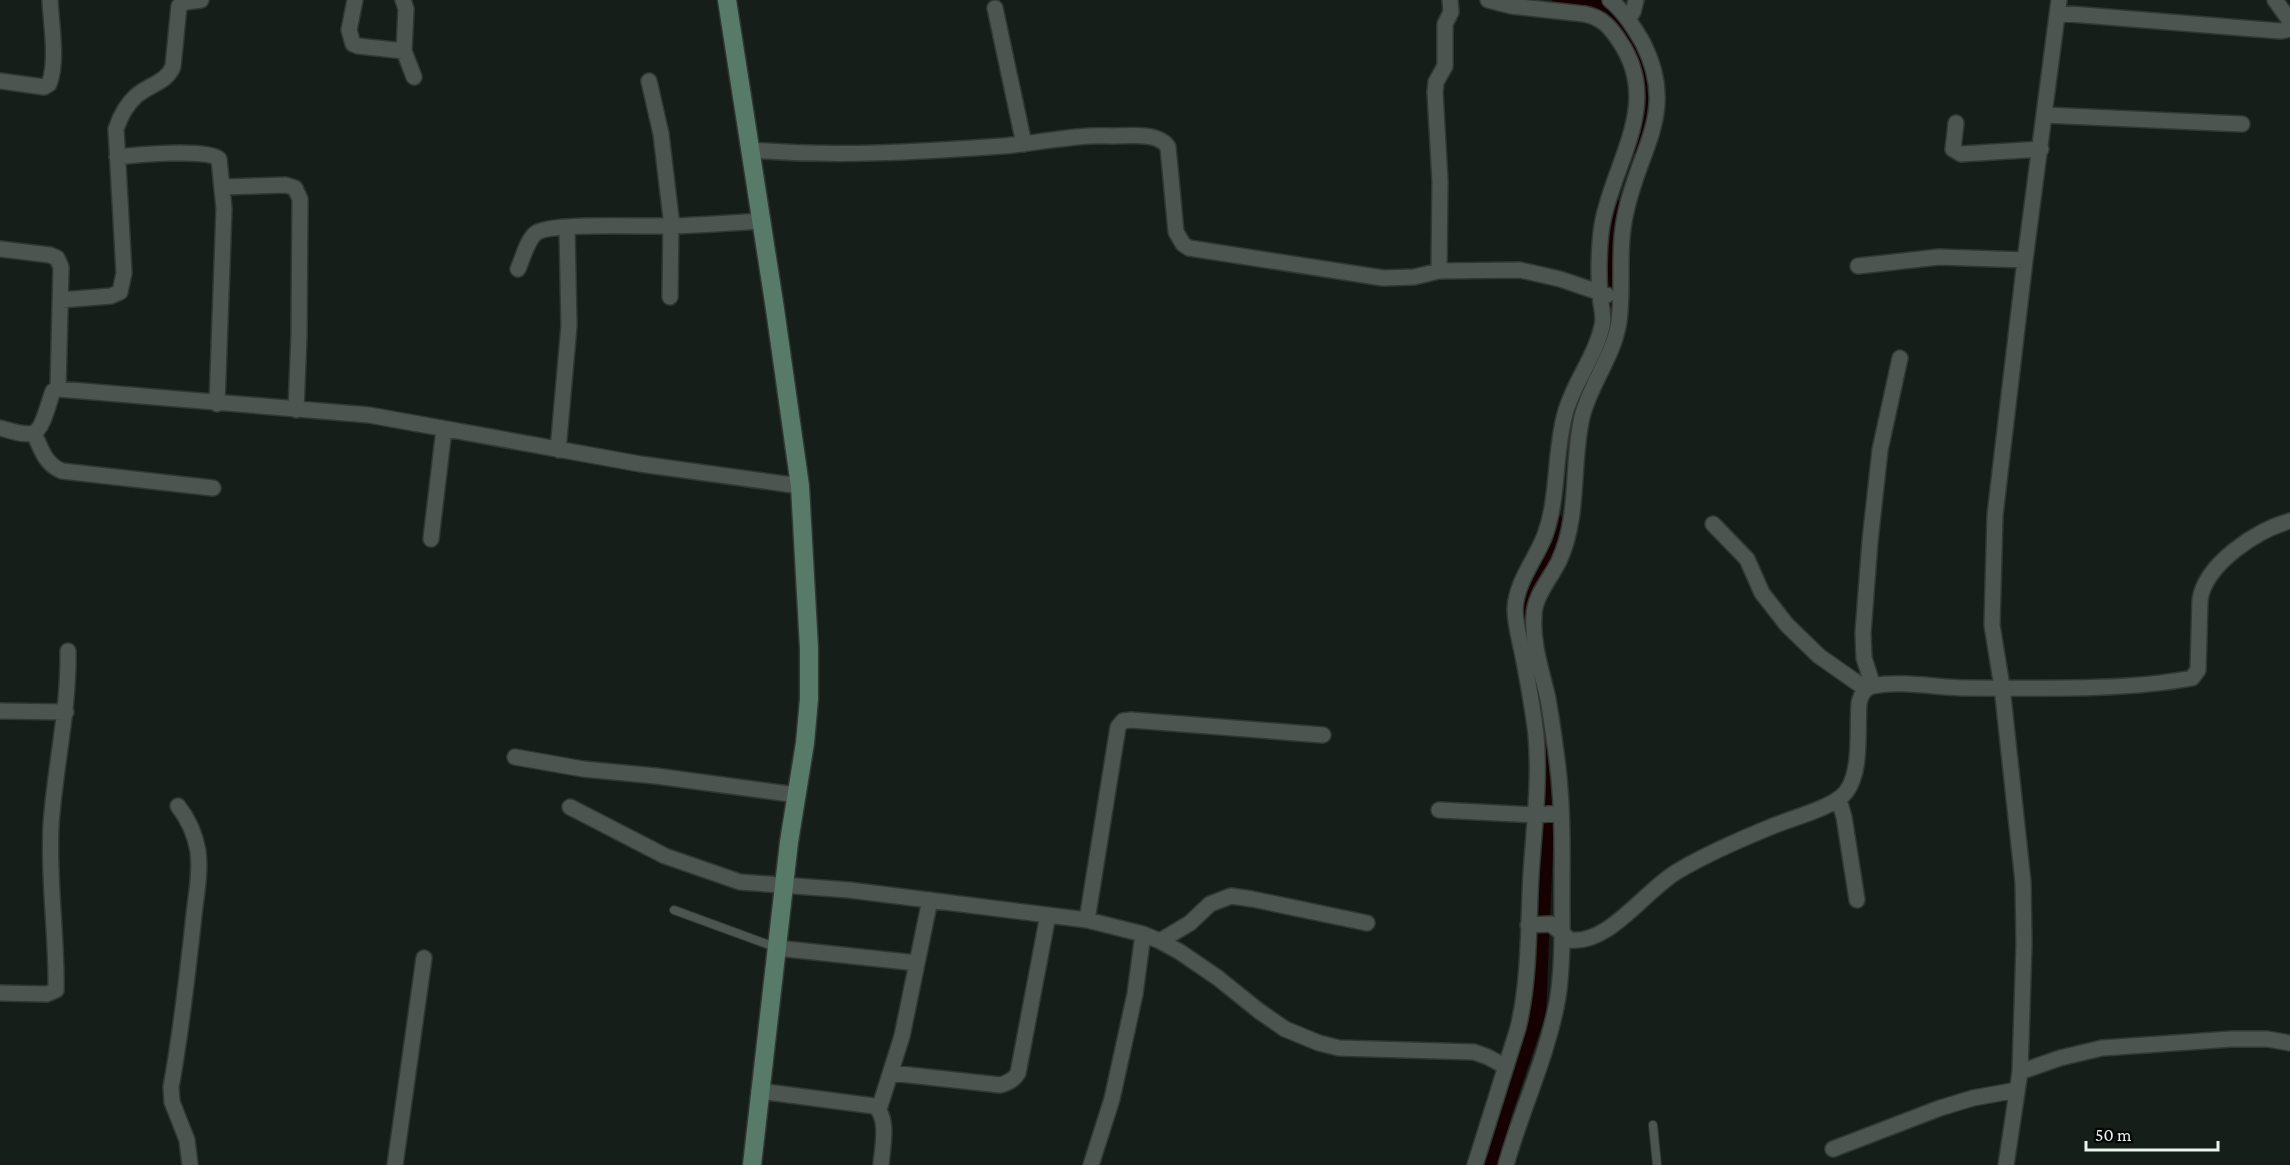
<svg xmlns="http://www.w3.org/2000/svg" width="2290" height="1165" font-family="'Crimson Pro',serif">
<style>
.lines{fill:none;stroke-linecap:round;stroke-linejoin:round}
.canal{stroke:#160001;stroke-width:18}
.lane-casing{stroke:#323734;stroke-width:10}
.street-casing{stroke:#323734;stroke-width:18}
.secondary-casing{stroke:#323734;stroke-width:21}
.lane{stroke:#4c5550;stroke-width:8}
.street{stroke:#4c5550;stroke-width:15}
.secondary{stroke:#587a69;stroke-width:18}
</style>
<rect width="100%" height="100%" fill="#151e19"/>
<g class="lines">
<!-- canal -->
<path class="canal" d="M1561,0L1599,6L1622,25L1633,41L1640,64L1644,112L1634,144
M1606,311L1609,216L1613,207
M1525,636L1522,617L1528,587L1548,555L1553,520
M1489,1165L1503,1113L1537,1012L1547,776L1541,737"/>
<defs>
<path id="lane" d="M674,910L775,947
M1653,1125L1657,1165"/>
<path id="street" d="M355,0L349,30L353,44L358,46L404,51
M403,0L406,9L404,51L414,77
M2275,0L2290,21
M995,8L1024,144
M2058,13L2280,31L2286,30L2290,23
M1628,19L1633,12L1636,0
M0,81L44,87L49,84C58,61 51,24 50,0
M649,81L661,134L671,218L670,297
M2044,115L2242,124
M1956,123L1953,149L1961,154L2041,149
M751,150C834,157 919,152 1003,146C1039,143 1076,134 1112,136C1128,136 1159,132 1168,147L1176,232L1183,244L1189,248L1383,278L1414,277L1439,271L1520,270L1560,279L1607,295
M117,157C135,155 208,148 219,159L224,209L217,404
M222,187L286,185L295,188L300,199L299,335L296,410
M0,249L50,255L57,258L61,267L58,389
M1858,266L1939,257L2025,260
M518,269C523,258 527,240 536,233C550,222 650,227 673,226C702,225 732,223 761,221
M1439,271L1440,181L1435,92L1436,82L1445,66V24L1451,12L1450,0
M61,300L111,296L120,292L124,273L116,129C120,117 126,105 136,96C148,85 168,82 173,66L179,6L186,2L201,0
M0,428C9,430 24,436 33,433C43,430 49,401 53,391L58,389L369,415L640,464L800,486
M34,433C41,449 45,464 62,471L213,488
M558,450L569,326L567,227
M1713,524L1747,559L1762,593L1787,625L1819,656L1866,689
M431,539L444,429
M1873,686L1864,658L1863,633L1870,541L1880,450L1900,358
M0,711L66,712
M515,757L583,769L656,776L797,795
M1839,800L1844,817L1857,900
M178,806C189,820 195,834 198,851C201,876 195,900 193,924C187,979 181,1033 171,1087L172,1102L187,1140L190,1165
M570,807L665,856L740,882L849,890L1087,920L1118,727L1123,721L1131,720L1323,735
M1439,810L1536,815L1561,813
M1087,920L1143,934L1160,941L1180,952L1218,978L1259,1011L1285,1029L1319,1043L1339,1048L1474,1052L1488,1057L1506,1067
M1528,925L1551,924L1570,940C1609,945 1645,890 1678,871C1708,853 1741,839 1773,826C1792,818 1835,807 1846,792C1862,772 1857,728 1859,703C1861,695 1864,688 1873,686C1901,680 1939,688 1969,688C2039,688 2123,691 2192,678L2198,670L2200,600C2205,564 2257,530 2290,521
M1160,941L1190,923L1210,904L1231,896L1252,899L1367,923
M777,948L917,963
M0,993L47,994L56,990C57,935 48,880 51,825C55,766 69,710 68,651
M2020,1072L2060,1058L2102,1048L2232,1039H2267L2290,1043
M891,1073L1000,1085C1008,1083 1014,1080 1018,1073L1048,915
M759,1091L874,1106C890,1117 882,1148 881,1165
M879,1109L902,1036L930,900
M1833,1149L1940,1108L1973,1098L2017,1090
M395,1165L424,958
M1091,1165L1112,1099L1135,994L1143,934
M1475,1165L1518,1028C1530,978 1528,925 1531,874C1534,828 1540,781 1536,735C1533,709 1528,682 1523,656C1520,641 1515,624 1515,609C1516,582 1536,559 1545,535C1559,496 1554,454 1565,414C1573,383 1595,358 1602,326C1605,315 1600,305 1600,294C1598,274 1599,239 1603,220C1616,158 1661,103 1620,42C1611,28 1602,17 1584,14L1511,6L1488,0
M1506,1165C1522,1108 1548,1055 1558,997C1563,962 1562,928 1562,893C1562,859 1563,824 1560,790C1558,759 1553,729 1548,699C1542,672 1532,644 1534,616C1534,596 1551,578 1559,561C1580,516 1571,465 1582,417C1590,384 1614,356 1619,321C1624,285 1617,250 1626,212C1639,148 1678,112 1643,43C1634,27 1624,11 1610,0
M2006,1165L2020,1072L2024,944L2023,882L2002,687L1992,625L1995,515L2025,260L2059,0"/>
<path id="secondary" d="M727,0L775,309L800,486L809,648V699L805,743L789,842L752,1165"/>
</defs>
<!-- lane casing -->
<use href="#lane" class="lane-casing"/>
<!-- street casing -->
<use href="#street" class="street-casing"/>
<!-- secondary casing -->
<use href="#secondary" class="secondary-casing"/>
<!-- lane -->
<use href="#lane" class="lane"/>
<!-- street -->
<use href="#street" class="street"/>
<!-- secondary -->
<use href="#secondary" class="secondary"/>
</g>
<!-- scale -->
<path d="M2086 1141v9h132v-9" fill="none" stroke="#ecf2ef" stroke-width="3"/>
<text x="2095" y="1141" font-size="18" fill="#ecf2ef" stroke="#040706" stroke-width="4.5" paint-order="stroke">50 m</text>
</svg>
